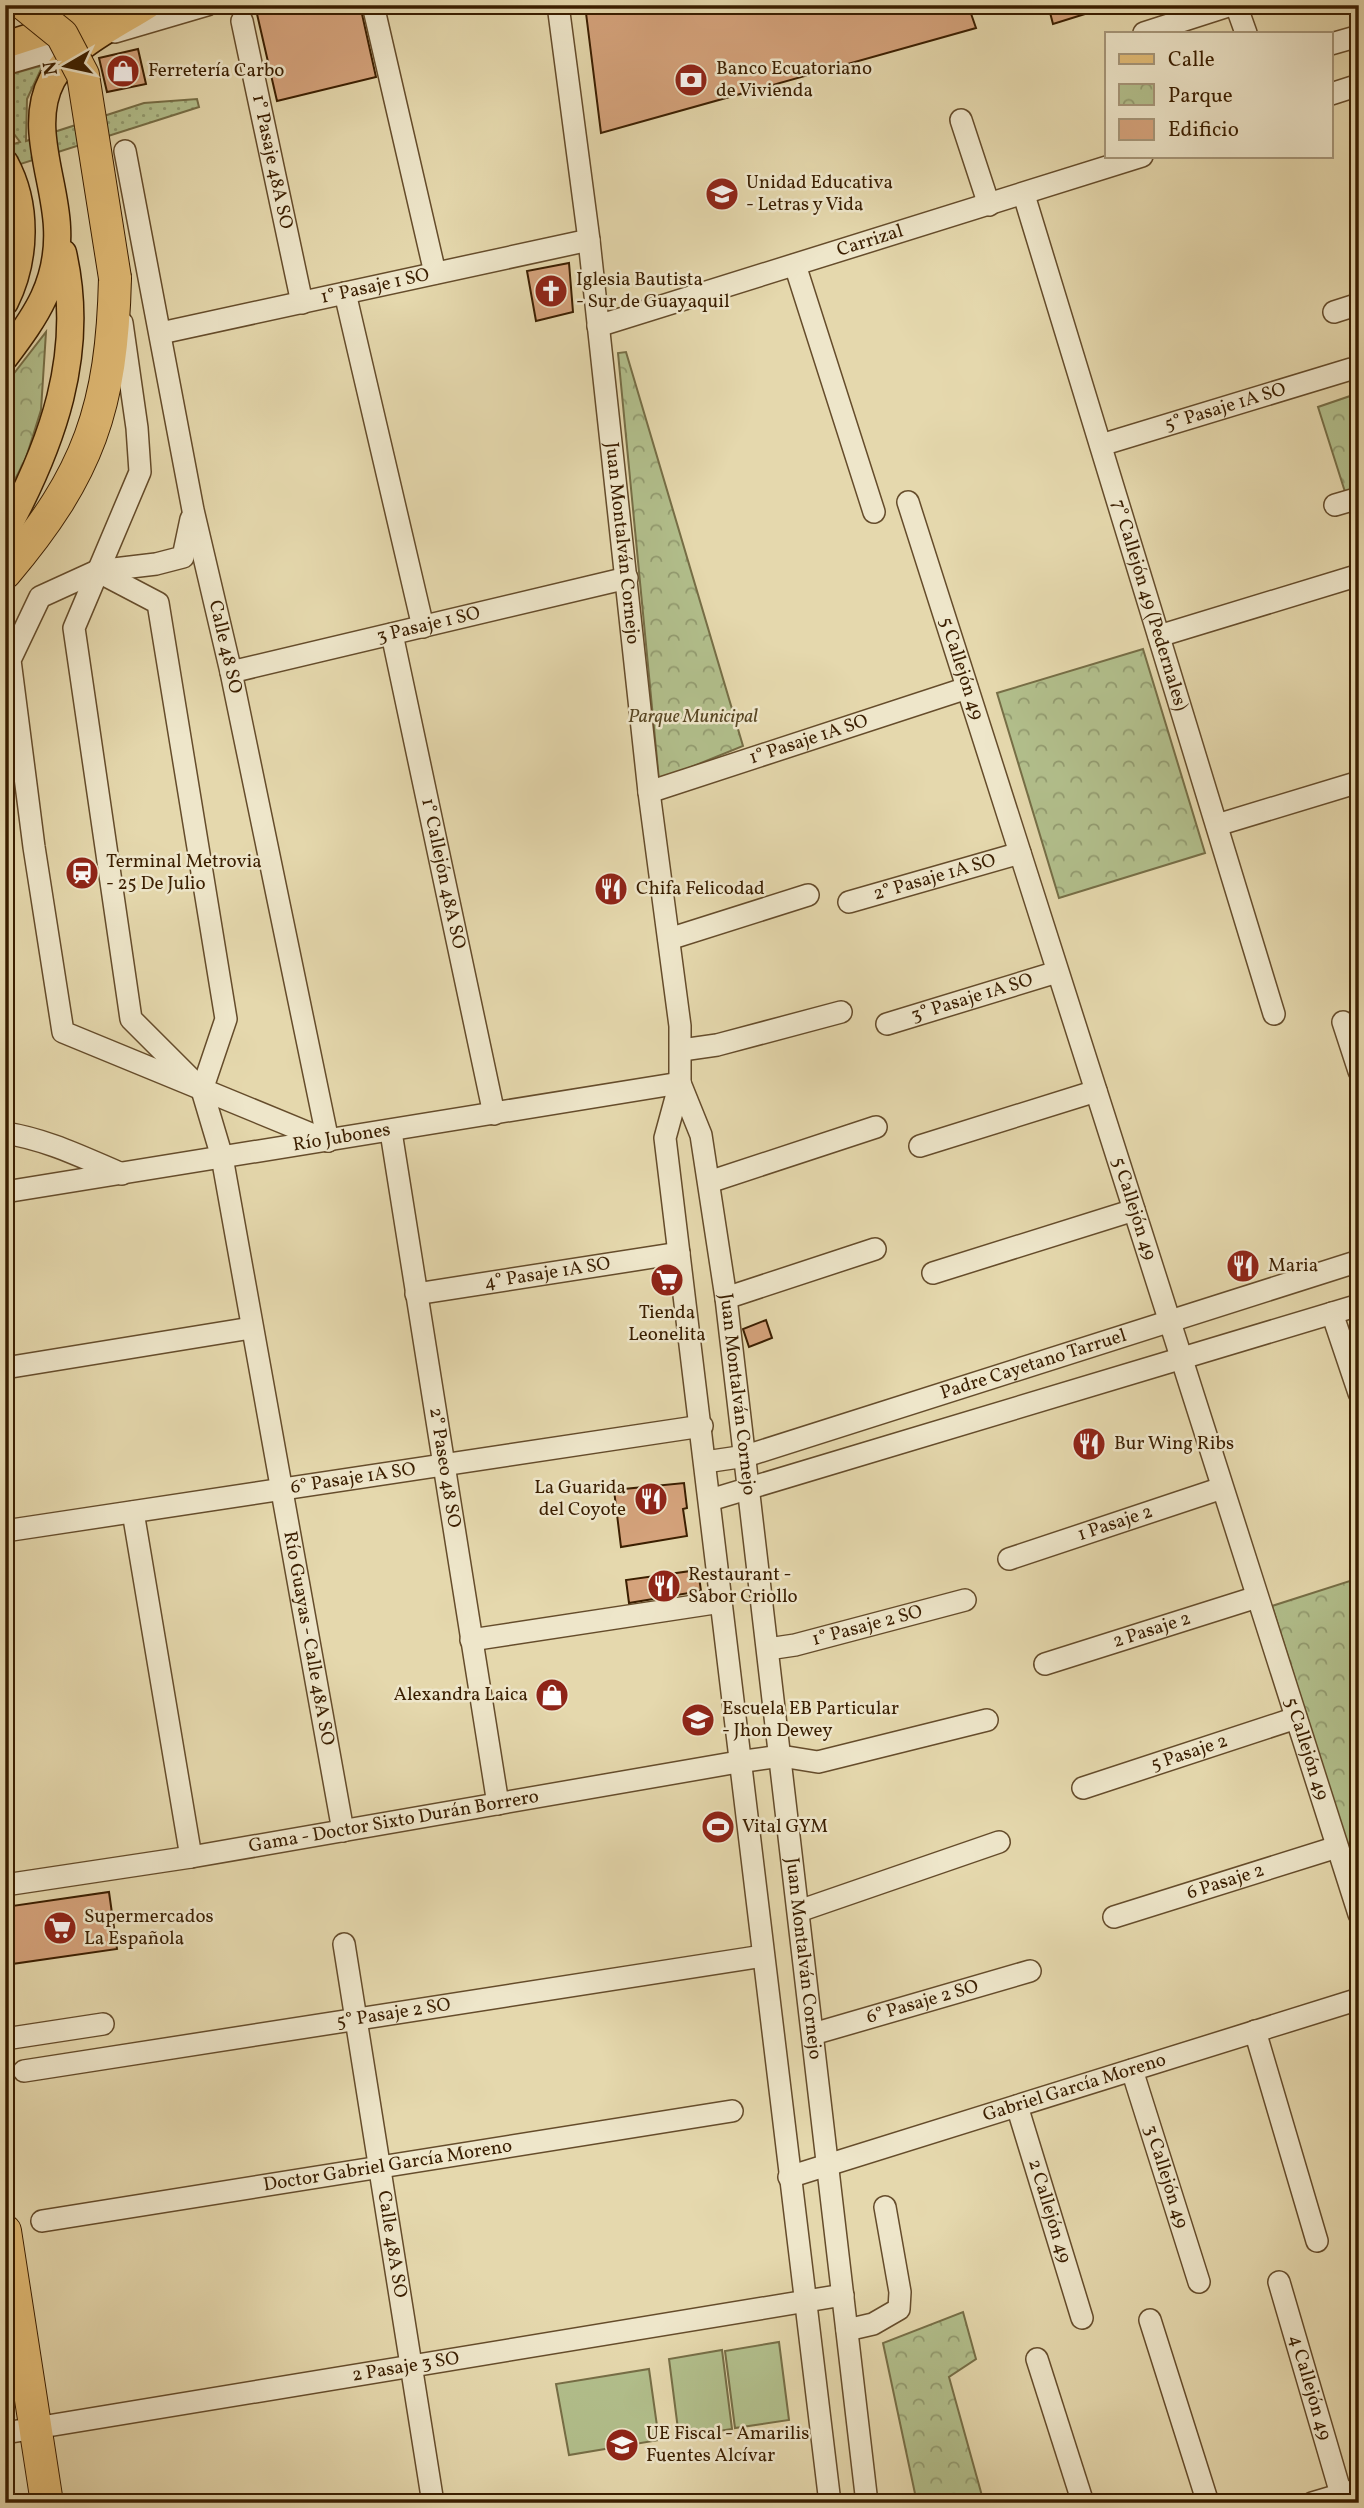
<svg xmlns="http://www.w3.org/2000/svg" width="1364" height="2508" font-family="Vollkorn,serif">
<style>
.grass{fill:url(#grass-dots);stroke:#766e46;stroke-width:2}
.park{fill:url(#park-crowns);stroke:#766e46;stroke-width:2}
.garden{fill:#b2bf8c;stroke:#766e46;stroke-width:2}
.building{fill:#d5a37c;stroke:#3a1e00;stroke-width:2}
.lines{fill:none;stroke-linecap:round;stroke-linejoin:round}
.minor-casing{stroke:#654c2b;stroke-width:24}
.major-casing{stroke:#3a1e00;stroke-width:29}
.highway-casing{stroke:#3a1e00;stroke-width:34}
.minor{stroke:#eee6ca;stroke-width:21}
.major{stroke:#e2bc76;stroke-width:26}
.highway{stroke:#e2bc76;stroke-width:32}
.highway-bridge-casing{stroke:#3a1e00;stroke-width:34;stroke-linecap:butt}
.highway-bridge{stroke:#e2bc76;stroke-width:32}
.labels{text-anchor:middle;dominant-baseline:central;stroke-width:5;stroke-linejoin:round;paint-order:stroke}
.poi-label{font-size:19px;fill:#3a1e00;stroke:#eee6ca;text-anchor:start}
.street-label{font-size:19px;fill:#3a1e00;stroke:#eee6ca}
.park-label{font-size:19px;font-style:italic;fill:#584623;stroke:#eee6ca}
</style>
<defs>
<pattern id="grass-dots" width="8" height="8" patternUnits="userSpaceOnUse" patternTransform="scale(1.75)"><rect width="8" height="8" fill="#b2bf8c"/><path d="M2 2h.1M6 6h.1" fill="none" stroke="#929b70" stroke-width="1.8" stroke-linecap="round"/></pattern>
<pattern id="park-crowns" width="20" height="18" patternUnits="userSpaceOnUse" patternTransform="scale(1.75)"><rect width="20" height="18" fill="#b2bf8c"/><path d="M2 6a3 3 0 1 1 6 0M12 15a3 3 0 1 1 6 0" fill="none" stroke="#929b70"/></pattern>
</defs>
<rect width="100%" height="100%" fill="#e5d8ad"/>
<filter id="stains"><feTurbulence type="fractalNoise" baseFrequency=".00286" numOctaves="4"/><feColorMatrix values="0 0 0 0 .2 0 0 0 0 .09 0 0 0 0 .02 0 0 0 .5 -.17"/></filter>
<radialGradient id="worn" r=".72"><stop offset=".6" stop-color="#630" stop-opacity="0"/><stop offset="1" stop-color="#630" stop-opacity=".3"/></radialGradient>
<!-- grass -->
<path class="grass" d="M43,65L27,99L26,141L144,103L197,99L199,107L5,169V147L20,142L5,122V76Z"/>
<!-- park -->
<path class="park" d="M46,332L41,410L26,458L5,499V385Z
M626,352L743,746L659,780L618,353Z
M1359,393V490L1346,495L1318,407Z
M1143,649L1205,853L1059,898L997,693Z
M1359,1578V1882L1272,1606Z
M963,2312L976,2359L949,2377L984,2503H917L883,2343Z"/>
<!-- garden -->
<path class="garden" d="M779,2342L789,2420L735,2428L725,2351Z
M722,2350L732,2429L679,2437L669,2359Z
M649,2369L659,2440L569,2455L556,2384Z"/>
<!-- building -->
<path class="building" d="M291,5H360L376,77L277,101L257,14Z
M585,5H968L976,28L601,133Z
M1048,5H1100L1101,9L1053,24Z
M138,49L146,84L107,92L99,58Z
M569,263L573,312L536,321L527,271Z
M766,1320L772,1338L749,1347L743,1329Z
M684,1483L687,1508L683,1509L687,1536L621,1547L614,1490Z
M698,1570L701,1591L629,1603L626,1580Z
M109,1892L117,1949L5,1965V1907Z"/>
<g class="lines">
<defs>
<g id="minor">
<path d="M373,5L435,273"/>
<path id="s1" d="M558,5L589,240L649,792L680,1026V1083L665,1138L830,2503"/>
<path d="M1236,5L1246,33"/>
<path id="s2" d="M242,21L302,303"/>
<path d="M115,32L207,5"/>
<path d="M1144,33L1231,5"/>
<path d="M1331,44L1359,36"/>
<path d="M5,64L77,43"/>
<path d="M1331,94L1359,85"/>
<path d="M961,120L989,205"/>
<path id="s3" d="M125,151L193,510L231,672L328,1141"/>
<path id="s4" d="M1024,195L1274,1014"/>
<path d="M795,265L874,512"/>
<path d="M345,293L423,627"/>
<path d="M1334,312L1359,304"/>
<path id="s5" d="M122,323L137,428L140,472L74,628L131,1019L202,1090L222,1157L343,1831"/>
<path id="s6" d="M598,326L1142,156"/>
<path id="s7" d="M161,333L589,240"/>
<path id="s8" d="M1101,445L1351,369"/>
<path id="s9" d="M908,502L1359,1914"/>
<path d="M1335,505L1359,498"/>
<path d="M191,519L183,557L156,564L97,571L40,597L10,660L34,847L63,1032L328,1141"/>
<path d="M97,571L158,603L226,1019L202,1090"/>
<path id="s10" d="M392,634L494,1114"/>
<path d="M1159,636L1356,576"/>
<path id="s11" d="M231,672L627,578"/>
<path id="s12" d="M649,792L967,688"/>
<path d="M1217,825L1359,782"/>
<path id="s13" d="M849,902L1020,853"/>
<path d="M669,939L808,895"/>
<path d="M1343,1022L1359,1071"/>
<path id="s14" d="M887,1024L1057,972"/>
<path d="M682,1050L717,1045L841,1012"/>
<path id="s15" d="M680,1083L701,1135L726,1298L867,2503"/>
<path id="s16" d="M391,1132L498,1804"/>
<path d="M5,1133C46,1139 84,1158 122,1174"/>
<path d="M920,1146L1096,1091"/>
<path d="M709,1182L876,1127"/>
<path id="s17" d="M5,1192L680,1083"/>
<path d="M933,1273L1134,1210"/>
<path id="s18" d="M416,1294L679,1253"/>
<path d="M726,1298L875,1249"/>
<path d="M1332,1313L1359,1393"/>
<path d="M5,1368L251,1328"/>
<path id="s19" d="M705,1462L746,1456L1359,1261"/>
<path d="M710,1500L1359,1305"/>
<path d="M133,1512L191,1857"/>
<path id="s20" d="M5,1531L702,1426"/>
<path id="s21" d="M1009,1559L1222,1488"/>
<path d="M471,1640L721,1602"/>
<path id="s22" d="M768,1649L795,1645L965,1600"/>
<path id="s23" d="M1045,1664L1257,1597"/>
<path id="s24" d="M1083,1788L1296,1718"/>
<path id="s25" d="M5,1885L191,1857L738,1762L781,1756L818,1762L987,1720"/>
<path d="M799,1911L999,1842"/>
<path id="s26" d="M1114,1917L1337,1847"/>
<path id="s27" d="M344,1944L433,2503"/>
<path d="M1255,2031L1317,2241"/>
<path id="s28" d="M813,2034L1030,1971"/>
<path d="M5,2039L103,2024"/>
<path id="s29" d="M1132,2070L1199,2282"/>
<path id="s30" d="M24,2071L763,1956"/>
<path id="s31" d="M1017,2106L1082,2318"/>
<path id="s32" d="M789,2177L1359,1999"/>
<path id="s33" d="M42,2221L732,2111"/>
<path id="s34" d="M1279,2282L1341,2494"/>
<path d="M1150,2320L1208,2503"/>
<path d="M847,2330L873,2324L899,2309L900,2292L885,2207"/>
<path d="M1037,2359L1083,2503"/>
<path id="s35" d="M5,2433L843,2295"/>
<path d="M1312,2503L1359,2489"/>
</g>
<path id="major" d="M5,45L129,5
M5,163C28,205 26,260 5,302
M5,357C36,316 60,282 57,227C55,179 28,125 52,80C70,46 117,25 148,5
M5,532C52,445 86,354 63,253"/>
<path id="highway" d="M5,573C89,474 112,407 115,278
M5,2231L47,2503"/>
</defs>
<!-- minor casing -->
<use href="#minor" class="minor-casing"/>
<!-- major casing -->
<use href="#major" class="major-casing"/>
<!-- highway casing -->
<use href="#highway" class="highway-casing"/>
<!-- minor -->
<use href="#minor" class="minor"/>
<!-- major -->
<use href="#major" class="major"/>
<!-- highway -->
<use href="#highway" class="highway"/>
<defs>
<path id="highway-bridge" d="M25,5L62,35L83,75L115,278"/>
</defs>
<!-- highway-bridge casing -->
<use href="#highway-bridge" class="highway-bridge-casing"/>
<!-- highway-bridge -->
<use href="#highway-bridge" class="highway-bridge"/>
</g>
<!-- icons -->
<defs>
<symbol id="shop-disc" viewBox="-11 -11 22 22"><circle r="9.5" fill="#8f2418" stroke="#eee6ca"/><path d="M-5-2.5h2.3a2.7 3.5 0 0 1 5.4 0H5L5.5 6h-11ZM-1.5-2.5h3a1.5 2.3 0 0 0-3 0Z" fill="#fff"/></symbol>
<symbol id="bank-disc" viewBox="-11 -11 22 22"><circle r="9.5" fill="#8f2418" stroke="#eee6ca"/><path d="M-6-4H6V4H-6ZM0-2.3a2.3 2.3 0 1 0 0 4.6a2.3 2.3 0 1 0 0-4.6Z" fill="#fff"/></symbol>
<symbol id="school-disc" viewBox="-11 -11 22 22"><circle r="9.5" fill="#8f2418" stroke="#eee6ca"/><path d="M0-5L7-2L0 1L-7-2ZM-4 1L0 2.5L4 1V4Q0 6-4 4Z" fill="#fff"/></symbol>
<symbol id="church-disc" viewBox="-11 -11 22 22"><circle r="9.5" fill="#8f2418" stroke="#eee6ca"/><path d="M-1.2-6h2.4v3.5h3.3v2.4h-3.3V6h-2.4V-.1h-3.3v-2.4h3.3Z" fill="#fff"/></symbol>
<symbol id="station-disc" viewBox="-11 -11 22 22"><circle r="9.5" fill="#8f2418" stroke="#eee6ca"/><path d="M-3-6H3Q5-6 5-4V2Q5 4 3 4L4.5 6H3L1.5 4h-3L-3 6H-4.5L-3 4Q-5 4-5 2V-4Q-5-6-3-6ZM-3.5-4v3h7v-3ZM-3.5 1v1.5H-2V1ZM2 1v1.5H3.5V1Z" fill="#fff"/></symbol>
<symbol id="restaurant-disc" viewBox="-11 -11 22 22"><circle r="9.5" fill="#8f2418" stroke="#eee6ca"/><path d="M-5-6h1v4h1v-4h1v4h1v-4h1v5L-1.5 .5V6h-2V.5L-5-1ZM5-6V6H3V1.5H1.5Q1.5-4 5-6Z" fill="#fff"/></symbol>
<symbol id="supermarket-disc" viewBox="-11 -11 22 22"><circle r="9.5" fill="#8f2418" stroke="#eee6ca"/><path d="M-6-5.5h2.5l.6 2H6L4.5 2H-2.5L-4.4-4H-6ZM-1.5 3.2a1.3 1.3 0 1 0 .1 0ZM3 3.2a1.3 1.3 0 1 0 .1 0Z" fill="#fff"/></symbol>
<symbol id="stadium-disc" viewBox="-11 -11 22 22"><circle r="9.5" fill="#8f2418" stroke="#eee6ca"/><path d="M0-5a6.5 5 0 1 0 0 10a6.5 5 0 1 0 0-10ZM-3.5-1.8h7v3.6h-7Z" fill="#fff"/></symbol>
</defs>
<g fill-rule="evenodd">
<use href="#shop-disc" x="104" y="52" width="38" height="38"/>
<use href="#bank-disc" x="672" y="61" width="38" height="38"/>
<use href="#school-disc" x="703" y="175" width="38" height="38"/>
<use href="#church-disc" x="532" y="272" width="38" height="38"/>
<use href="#station-disc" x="63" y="854" width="38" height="38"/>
<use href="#restaurant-disc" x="592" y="870" width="38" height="38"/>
<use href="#restaurant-disc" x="1224" y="1247" width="38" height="38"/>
<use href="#supermarket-disc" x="648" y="1261" width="38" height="38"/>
<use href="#restaurant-disc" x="1070" y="1425" width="38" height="38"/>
<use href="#restaurant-disc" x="632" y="1480" width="38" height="38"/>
<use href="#restaurant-disc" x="645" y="1567" width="38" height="38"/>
<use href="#shop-disc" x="533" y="1676" width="38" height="38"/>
<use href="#school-disc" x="679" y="1701" width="38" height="38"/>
<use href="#stadium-disc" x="699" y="1808" width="38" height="38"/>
<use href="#supermarket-disc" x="41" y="1909" width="38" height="38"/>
<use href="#school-disc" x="603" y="2426" width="38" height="38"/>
</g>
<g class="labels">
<!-- poi labels -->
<g class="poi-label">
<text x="716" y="69">Banco Ecuatoriano<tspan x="716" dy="22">de Vivienda</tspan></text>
<text x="148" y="71">Ferretería Carbo</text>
<text x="746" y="183">Unidad Educativa<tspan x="746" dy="22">- Letras y Vida</tspan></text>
<text x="576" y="280">Iglesia Bautista<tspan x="576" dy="22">- Sur de Guayaquil</tspan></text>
<text x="106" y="862">Terminal Metrovia<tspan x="106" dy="22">- 25 De Julio</tspan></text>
<text x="636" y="889">Chifa Felicodad</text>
<text x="1268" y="1266">Maria</text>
<text x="667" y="1313" text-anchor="middle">Tienda<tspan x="667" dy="22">Leonelita</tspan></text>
<text x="1114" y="1444">Bur Wing Ribs</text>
<text x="626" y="1488" text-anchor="end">La Guarida<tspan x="626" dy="22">del Coyote</tspan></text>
<text x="688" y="1575">Restaurant -<tspan x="688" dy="22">Sabor Criollo</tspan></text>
<text x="528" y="1695" text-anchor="end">Alexandra Laica</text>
<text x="722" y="1709">Escuela EB Particular<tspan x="722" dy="22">- Jhon Dewey</tspan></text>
<text x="742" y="1827">Vital GYM</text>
<text x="84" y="1917">Supermercados<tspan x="84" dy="22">La Española</tspan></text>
<text x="646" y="2434">UE Fiscal - Amarilis<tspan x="646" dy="22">Fuentes Alcívar</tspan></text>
</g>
<!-- street labels -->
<g class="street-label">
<text stroke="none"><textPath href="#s2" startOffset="144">1° Pasaje 48A SO</textPath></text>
<text stroke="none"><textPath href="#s6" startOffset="285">Carrizal</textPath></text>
<text stroke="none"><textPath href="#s7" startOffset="219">1° Pasaje 1 SO</textPath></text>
<text stroke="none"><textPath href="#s8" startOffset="130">5° Pasaje 1A SO</textPath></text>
<text stroke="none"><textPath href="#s1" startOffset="542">Juan Montalván Cornejo</textPath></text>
<text stroke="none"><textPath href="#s4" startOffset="429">7° Callejón 49 (Pedernales)</textPath></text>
<text stroke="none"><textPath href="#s11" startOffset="203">3 Pasaje 1 SO</textPath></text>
<text stroke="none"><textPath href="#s3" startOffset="506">Calle 48 SO</textPath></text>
<text stroke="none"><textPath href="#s9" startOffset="175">5 Callejón 49</textPath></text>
<text stroke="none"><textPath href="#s12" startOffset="168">1° Pasaje 1A SO</textPath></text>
<text stroke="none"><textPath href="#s10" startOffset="245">1° Callejón 48A SO</textPath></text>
<text stroke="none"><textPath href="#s13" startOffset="89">2° Pasaje 1A SO</textPath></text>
<text stroke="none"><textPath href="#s14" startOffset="89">3° Pasaje 1A SO</textPath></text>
<text stroke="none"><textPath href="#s17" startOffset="341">Río Jubones</textPath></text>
<text stroke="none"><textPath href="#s9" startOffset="742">5 Callejón 49</textPath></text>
<text stroke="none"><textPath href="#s18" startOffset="133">4° Pasaje 1A SO</textPath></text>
<text stroke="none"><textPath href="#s19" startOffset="343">Padre Cayetano Tarruel</textPath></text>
<text stroke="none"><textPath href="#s15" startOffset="318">Juan Montalván Cornejo</textPath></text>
<text stroke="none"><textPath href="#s16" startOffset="340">2° Paseo 48 SO</textPath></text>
<text stroke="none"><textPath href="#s20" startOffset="352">6° Pasaje 1A SO</textPath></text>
<text stroke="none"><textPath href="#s21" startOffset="112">1 Pasaje 2</textPath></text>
<text stroke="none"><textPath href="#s22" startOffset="102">1° Pasaje 2 SO</textPath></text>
<text stroke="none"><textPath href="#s23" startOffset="112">2 Pasaje 2</textPath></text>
<text stroke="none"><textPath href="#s5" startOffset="1374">Río Guayas - Calle 48A SO</textPath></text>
<text stroke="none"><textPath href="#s9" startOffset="1309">5 Callejón 49</textPath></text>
<text stroke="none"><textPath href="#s24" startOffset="112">5 Pasaje 2</textPath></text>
<text stroke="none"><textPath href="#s25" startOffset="394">Gama - Doctor Sixto Durán Borrero</textPath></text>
<text stroke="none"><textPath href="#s26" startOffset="117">6 Pasaje 2</textPath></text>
<text stroke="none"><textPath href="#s15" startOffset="886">Juan Montalván Cornejo</textPath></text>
<text stroke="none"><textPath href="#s28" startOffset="114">6° Pasaje 2 SO</textPath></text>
<text stroke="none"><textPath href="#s30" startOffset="374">5° Pasaje 2 SO</textPath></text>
<text stroke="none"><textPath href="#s32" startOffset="299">Gabriel García Moreno</textPath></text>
<text stroke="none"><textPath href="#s33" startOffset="350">Doctor Gabriel García Moreno</textPath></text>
<text stroke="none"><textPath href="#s29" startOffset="112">3 Callejón 49</textPath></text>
<text stroke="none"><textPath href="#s31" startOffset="110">2 Callejón 49</textPath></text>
<text stroke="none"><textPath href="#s27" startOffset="304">Calle 48A SO</textPath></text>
<text stroke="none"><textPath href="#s35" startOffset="406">2 Pasaje 3 SO</textPath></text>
<text stroke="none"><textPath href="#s34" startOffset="110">4 Callejón 49</textPath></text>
</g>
<!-- park labels -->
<g class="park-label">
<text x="693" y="717">Parque Municipal</text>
</g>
</g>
<!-- margin -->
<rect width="1364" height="2508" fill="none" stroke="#e5d8ad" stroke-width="28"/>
<rect x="7" y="7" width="1350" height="2494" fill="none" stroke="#3a1e00" stroke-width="3.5"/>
<rect x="14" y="14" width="1336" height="2480" fill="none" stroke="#3a1e00" stroke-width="2"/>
<!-- legend -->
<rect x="1105" y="32" width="228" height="126" fill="#eee6ca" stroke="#a69679" stroke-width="2"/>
<rect x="1119" y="54" width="35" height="10" fill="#e2bc76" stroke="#a69679" stroke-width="2"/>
<text x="1168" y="66" font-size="21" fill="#3a1e00">Calle</text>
<rect x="1119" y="84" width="35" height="21" fill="url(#park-crowns)" stroke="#a69679" stroke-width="2"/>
<text x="1168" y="102" font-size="21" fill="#3a1e00">Parque</text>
<rect x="1119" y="119" width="35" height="21" fill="#d5a37c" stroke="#a69679" stroke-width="2"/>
<text x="1168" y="136" font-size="21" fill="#3a1e00">Edificio</text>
<!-- north arrow -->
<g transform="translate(66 66) rotate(261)" stroke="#eee6ca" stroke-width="5" paint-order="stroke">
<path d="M0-5L12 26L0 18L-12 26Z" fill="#3a1e00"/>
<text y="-10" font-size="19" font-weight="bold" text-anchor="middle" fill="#3a1e00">N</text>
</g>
<rect width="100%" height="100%" filter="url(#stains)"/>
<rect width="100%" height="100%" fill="url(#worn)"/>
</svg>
